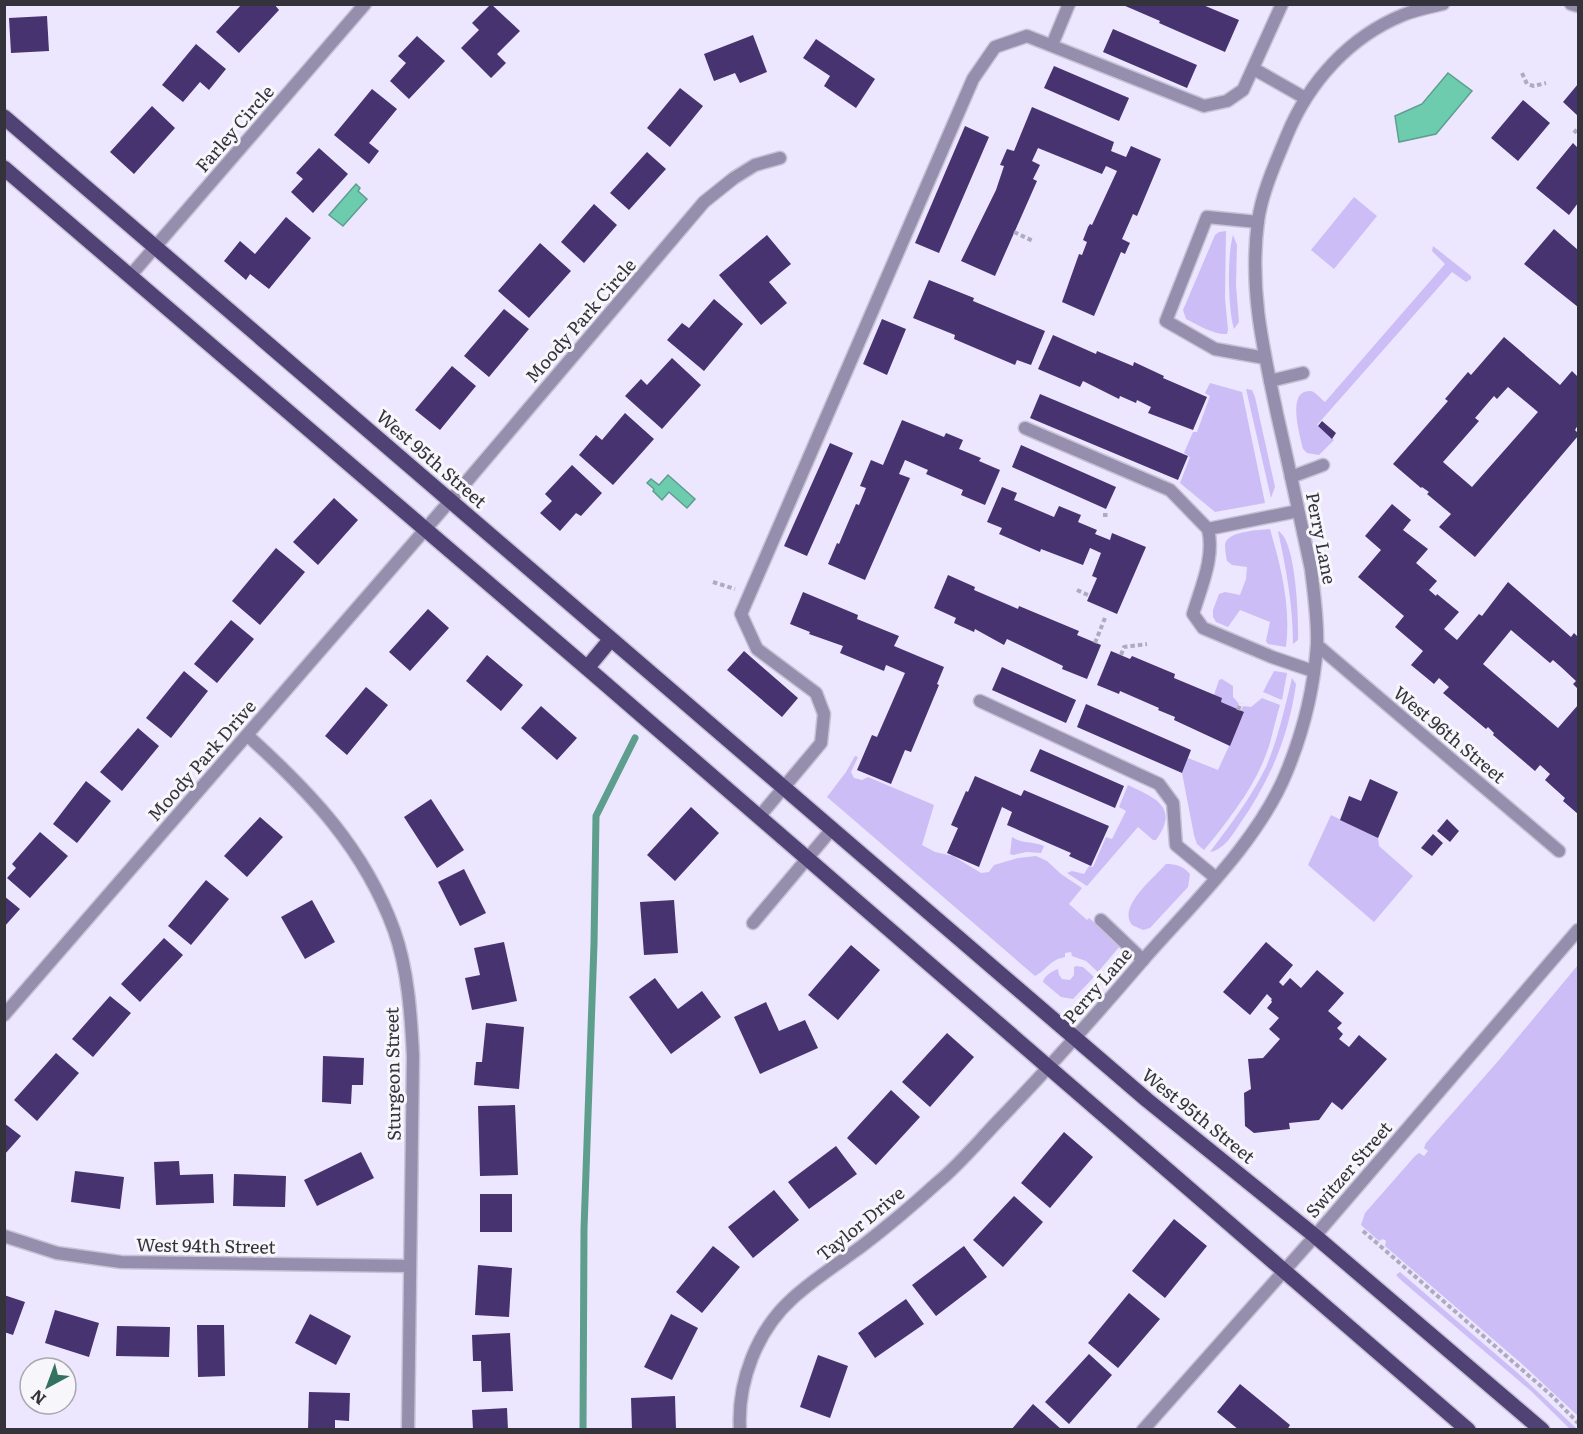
<svg xmlns="http://www.w3.org/2000/svg" width="1583" height="1434" font-family="Literata,serif">
<style>
.green{fill:#ccbdf7}
.water{fill:#6eccae;stroke:#5d9e8c;stroke-width:1.5}
.lines{fill:none;stroke-linecap:round;stroke-linejoin:round}
.stream{stroke:#5d9e8c;stroke-width:7}
.building{fill:#473370;fill-rule:evenodd}
.lane-casing{stroke:#c7c2d7;stroke-width:15}
.street-casing{stroke:#c7c2d7;stroke-width:15}
.primary-casing{stroke:#c7c2d7;stroke-width:18}
.path{stroke:#afabbe;stroke-width:4;stroke-dasharray:4.5 3;stroke-linecap:butt}
.lane{stroke:#958eac;stroke-width:12}
.street{stroke:#958eac;stroke-width:12}
.primary{stroke:#514276;stroke-width:15}
.labels{text-anchor:middle;dominant-baseline:central;stroke-width:6;stroke-linejoin:round;paint-order:stroke}
.street-label{font-size:18px;fill:#34323b;stroke:#f7f6fb}
</style>
<rect width="100%" height="100%" fill="#ece6fe"/>
<!-- green -->
<path class="green" d="M1354,197L1377,216L1334,269L1311,250Z
M1226,231L1225,298L1228,330L1227,334C1214,335 1198,325 1186,319L1183,310L1215,235L1219,232Z
M1233,235L1237,245L1236,285L1239,322L1234,329C1228,309 1227,255 1233,235Z
M1433,246L1471,276V279L1466,282L1452,272L1317,425L1334,440L1319,455L1307,453L1303,449C1300,436 1286,390 1310,391C1315,391 1321,399 1325,402L1445,264L1432,251Z
M1210,383L1242,392L1265,503L1215,512L1180,483L1190,457L1184,453L1193,432H1197L1210,396L1205,393Z
M1246,389L1252,390L1255,397L1275,487L1271,498Z
M1270,529C1281,567 1291,606 1286,647L1268,644L1266,641L1270,622L1240,610L1228,627L1216,622L1213,617V610L1219,594L1225,592L1240,595L1246,579L1247,567L1232,565L1227,561C1226,556 1225,550 1225,545C1226,531 1259,530 1270,529Z
M1278,531C1296,539 1299,620 1298,640L1293,644C1293,605 1286,568 1278,531Z
M1274,671L1287,673L1282,700L1263,692Z
M1292,678L1296,684C1289,736 1269,783 1239,825C1232,836 1223,850 1210,852C1230,825 1251,798 1266,767C1278,739 1285,707 1292,678Z
M1222,679L1233,686V697L1239,704L1236,709L1221,702L1222,698L1214,695L1219,680Z
M1262,698L1280,705C1276,718 1273,732 1269,746C1257,784 1229,820 1204,850L1197,844L1194,835L1182,773L1188,758L1218,770L1244,713L1241,711L1243,706L1251,707Z
M855,756L858,757L851,772L854,778L862,780L868,777L934,805L922,845L935,852L953,856L981,873L989,872L994,865L1018,858L1036,856L1047,861L1061,874L1082,888L1069,904L1087,920L1089,918L1118,943L1120,946L1098,972L1086,961L1072,956L1071,952L1065,953V957C1049,960 1047,970 1035,976L827,797L846,772Z
M1128,785C1155,798 1180,807 1156,840H1153L1138,827L1087,886L1067,873L1072,871L1084,874L1089,866L1093,867L1106,837L1112,839L1126,811L1119,807Z
M1331,815L1378,838L1379,846L1413,876L1374,922L1308,865Z
M1012,837C1022,844 1032,841 1044,846L1041,853L1027,852L1013,855L1010,854Z
M1166,864C1176,864 1183,866 1190,874L1188,887L1150,928L1143,930L1132,925C1117,907 1154,878 1166,864Z
M1578,965V1416L1522,1364L1385,1246L1386,1241L1383,1239L1379,1241L1361,1225L1365,1213L1415,1156L1419,1153L1424,1156L1428,1151L1424,1148L1426,1143L1499,1060Z
M1076,966L1083,967L1094,977L1073,999L1061,997L1043,982C1044,976 1052,971 1058,969L1059,975L1062,979L1070,980L1074,975V967Z
M1400,1272L1520,1375L1577,1429H1570L1531,1391L1402,1281L1396,1275Z"/>
<!-- water -->
<path class="water" d="M1448,73L1472,91L1436,134L1399,142L1395,116L1422,104Z
M356,184L360,188L358,191L367,199L343,226L329,215Z
M668,475L695,499L687,508L669,492L662,500L653,491L654,489L647,483L651,479L659,485Z"/>
<g class="lines">
<!-- stream -->
<path class="stream" d="M583,1430L584,1229L594,944L596,816L635,738"/>
</g>
<!-- building -->
<path class="building" d="M242,4H274L279,10L239,53L216,32Z
M491,4L520,31L497,54L506,63L491,78L461,48L479,30L472,23Z
M1123,5H1203L1239,20L1225,52L1159,23L1160,21Z
M47,16L49,51L11,53L9,18Z
M1113,29L1197,65L1187,88L1103,52Z
M753,35L767,72L740,83L735,73L714,81L704,54Z
M417,36L445,61L409,99L390,81L406,63L398,56Z
M816,39L875,79L856,108L824,86L830,76L803,58Z
M196,44L226,69L209,90L200,82L183,102L162,85Z
M1054,66L1129,98L1119,121L1044,88Z
M1578,84V116L1563,102Z
M680,88L703,106L670,147L647,128Z
M372,89L397,109L369,143L379,151L369,164L334,135Z
M1523,100L1550,123L1518,161L1491,138Z
M152,106L175,128L134,174L110,152Z
M1032,107L1114,142L1111,151L1126,157L1131,146L1161,159L1137,216L1133,214L1122,239L1130,243L1128,247L1125,254L1121,252L1094,316L1062,302L1079,254L1082,255L1087,242L1083,240L1088,227L1090,224L1092,225L1117,171L1106,166L1102,174L1038,148L1032,161L1040,165L1033,179L1037,181L995,276L961,261L996,190L1004,166L1000,165L1007,149L1014,151Z
M965,126L989,137L939,253L915,243Z
M1573,143L1578,148V203L1569,215L1536,188Z
M319,148L348,174L313,213L291,192L303,179L296,173Z
M647,152L666,169L629,210L610,193Z
M594,204L617,225L584,263L561,242Z
M286,217L311,238L269,289L250,274L246,280L224,261L240,241L255,254Z
M1554,229L1578,250V307L1524,264Z
M767,235L791,264L769,282L787,303L761,325L719,275Z
M540,243L571,271L529,318L498,291Z
M929,280L974,298L973,301L1045,331L1031,365L1017,360L1015,365L954,339L955,335L913,318Z
M714,299L743,324L704,371L667,340L682,323L689,328Z
M504,309L529,329L489,377L464,356Z
M882,319L906,329L887,375L863,364Z
M1053,335L1096,354L1097,351L1133,366L1134,362L1164,376L1163,378L1207,397L1193,430L1148,413L1151,407L1137,400L1136,403L1120,396L1119,399L1083,381L1080,387L1038,369Z
M1504,337L1560,385L1572,371L1578,377V425L1575,430L1578,433V436L1475,557L1439,527L1451,514L1427,494L1429,492L1422,487L1421,488L1393,464L1448,401L1445,399L1468,372L1471,375ZM1508,387L1538,412L1472,487L1443,462L1479,421L1475,418L1494,396L1497,399Z
M672,358L701,385L662,429L625,396L641,379L647,385Z
M452,366L476,386L440,430L415,410Z
M1040,394L1188,456L1178,480L1030,418Z
M625,413L654,439L613,485L579,455L596,435L602,440Z
M902,420L944,437L946,433L963,440L959,449L981,458L979,461L1000,470L985,505L961,495L963,490L926,474L928,470L905,460L899,474L910,478L865,580L828,564L837,543L839,544L856,504L859,505L866,488L860,486L871,460L883,465Z
M1322,421L1336,433L1332,439L1318,426Z
M830,443L853,453L807,556L784,546Z
M1021,445L1116,487L1106,509L1012,467Z
M572,465L602,493L581,516L576,513L560,531L540,513L552,501L545,494Z
M1002,487L1017,493L1014,500L1054,517L1059,506L1081,515L1078,522L1097,530L1095,534L1110,540L1112,533L1146,547L1117,614L1087,601L1097,578L1092,576L1101,553L1090,548L1083,565L1041,549L1040,552L999,534L1002,528L987,522Z
M334,498L358,520L318,565L293,542Z
M1392,504L1411,520L1403,530L1428,549L1416,563L1437,581L1429,590L1436,596L1437,594L1459,612L1444,629L1457,640L1479,614L1482,616L1508,582L1571,637L1574,633L1578,637V689L1573,684L1576,681L1561,667L1553,660L1550,663L1511,630L1483,664L1558,728L1578,705V814L1563,801L1565,798L1545,780L1550,774L1540,765L1535,771L1493,735L1494,733L1488,727L1486,729L1443,693L1449,687L1439,678L1434,684L1411,665L1423,651L1395,627L1404,616L1358,577L1381,550L1365,536Z
M276,548L305,572L260,625L232,601Z
M948,575L975,587L974,590L1009,605L1018,609L1019,606L1079,631L1077,635L1101,645L1087,679L1062,669L1063,666L1007,639L1004,645L975,629L974,632L954,623L956,618L934,608Z
M803,592L858,615L857,619L899,636L894,646L944,667L937,684L939,685L911,752L905,750L891,784L857,770L872,735L877,737L905,673L886,665L884,671L840,653L843,646L809,634L810,632L790,624Z
M428,609L449,628L410,671L389,652Z
M231,620L254,639L217,683L194,664Z
M744,651L798,698L782,717L727,670Z
M1111,651L1130,659L1132,656L1175,674L1174,678L1222,698L1221,702L1244,712L1230,746L1174,720L1175,717L1158,710L1159,708L1120,691L1119,694L1097,685Z
M487,655L523,685L501,711L466,681Z
M1002,667L1076,700L1066,723L992,690Z
M184,671L208,691L171,738L146,718Z
M366,687L388,705L347,755L325,736Z
M1086,704L1191,750L1182,773L1077,727Z
M541,706L577,738L557,760L521,728Z
M138,728L159,746L122,791L100,772Z
M1040,749L1124,786L1115,808L1030,771Z
M975,776L1021,796L1024,790L1109,826L1091,866L1069,856L1071,853L1007,825L1012,812L1002,807L979,867L947,853L958,828L951,825L966,791L968,792Z
M1370,779L1398,792L1378,838L1340,820L1349,796L1361,801Z
M86,781L111,801L77,843L53,824Z
M431,799L464,850L437,868L404,817Z
M691,807L719,833L675,881L647,855Z
M260,817L283,837L247,877L224,856Z
M1447,819L1459,831L1450,842L1437,831Z
M40,832L68,856L30,898L7,878L16,868L12,864Z
M1433,834L1443,843L1432,856L1421,848Z
M464,869L486,913L460,926L438,882Z
M206,880L229,899L191,945L168,926Z
M4,896L20,909L4,927Z
M312,900L335,942L305,959L281,917Z
M674,900L678,953L644,955L640,902Z
M164,938L183,955L140,1002L121,984Z
M504,942L517,1001L472,1010L465,978L480,975L474,948Z
M1266,942L1293,965L1279,982L1283,986L1290,978L1301,988L1317,970L1344,993L1328,1011L1342,1023L1337,1028L1343,1034L1339,1039L1349,1047L1359,1035L1387,1059L1342,1110L1332,1102L1319,1120L1289,1123L1290,1129L1254,1133L1245,1126L1244,1093L1251,1089L1248,1059L1263,1058L1280,1039L1269,1029L1279,1018L1267,1008L1272,1002L1271,1000L1272,999L1267,994L1250,1015L1223,992Z
M851,945L880,970L838,1020L808,995Z
M655,978L678,1009L702,991L721,1017L671,1054L629,997Z
M110,996L131,1013L93,1057L72,1039Z
M766,1002L779,1031L805,1020L818,1048L760,1074L734,1017Z
M486,1023L524,1027L519,1089L474,1085L476,1062H482Z
M947,1033L974,1057L930,1107L902,1082Z
M56,1053L79,1073L37,1121L14,1100Z
M323,1056L364,1058L363,1085H352L351,1104L322,1102Z
M891,1090L920,1117L876,1165L847,1138Z
M515,1105L518,1175L480,1176L478,1106Z
M4,1123L21,1136L4,1155Z
M1064,1132L1093,1157L1050,1208L1021,1183Z
M836,1146L857,1174L809,1209L788,1182Z
M361,1152L374,1178L317,1206L304,1180Z
M179,1161L180,1175L213,1174L214,1203L156,1205L154,1162Z
M75,1171L124,1177L120,1209L71,1202Z
M234,1174L286,1176L285,1207L233,1206Z
M774,1190L799,1220L753,1258L728,1227Z
M480,1194H512V1232H480Z
M1014,1196L1043,1222L1003,1267L973,1240Z
M1174,1219L1207,1246L1165,1298L1132,1271Z
M713,1246L740,1267L702,1313L676,1292Z
M964,1246L987,1277L936,1316L912,1285Z
M478,1265L512,1268L509,1317L475,1315Z
M1129,1293L1160,1319L1118,1368L1088,1343Z
M4,1295L25,1302L13,1335L4,1332Z
M906,1299L924,1324L875,1358L858,1333Z
M55,1310L99,1323L89,1357L45,1343Z
M310,1314L351,1336L336,1365L295,1343Z
M671,1314L698,1328L672,1380L644,1367Z
M197,1325H224L225,1376L198,1377Z
M117,1326L170,1327L169,1357L116,1356Z
M510,1333L513,1391L482,1392L481,1361H473L472,1335Z
M1089,1354L1112,1375L1069,1424L1045,1402Z
M818,1355L848,1366L830,1418L800,1407Z
M1240,1384L1290,1425L1287,1430H1239L1217,1412Z
M309,1392L350,1393L349,1421L335,1420V1430H308Z
M675,1396L676,1430H632L631,1398Z
M1033,1404L1062,1430H1011Z
M507,1408L508,1430H473L472,1410Z"/>
<g class="lines">
<defs>
<path id="lane" d="M1052,45L1069,4
M1254,69L1305,98
M1258,222L1207,217L1166,321L1215,349L1265,358
M1270,381L1303,373
M1025,428L1170,490L1208,529
M1291,477L1323,465
M1298,511L1208,529C1215,557 1201,587 1193,614L1203,628L1272,657L1313,671
M980,701L1159,784L1173,803L1176,845L1216,878
M759,817L821,743L824,714L816,693L757,649L741,614L973,79L995,47L1027,36L1204,106L1227,101L1243,90L1282,4
M1101,920L1143,960"/>
<path id="street" d="M1571,4L1578,6
M130,276L365,4
M1317,645L1559,851
M247,735C310,792 364,848 394,930C408,969 411,1015 413,1056L408,1430
M753,923L832,829
M4,1015L462,487L704,202L734,178L755,165L780,158
M4,1236L57,1253L121,1262L410,1266
M740,1430C737,1382 757,1330 793,1298C814,1279 839,1263 862,1246C888,1226 913,1205 937,1183C959,1165 978,1142 998,1121C1048,1069 1096,1015 1143,960C1192,904 1259,841 1287,771C1303,732 1314,687 1317,645C1318,620 1314,594 1311,569C1300,518 1289,466 1277,414C1263,348 1249,289 1258,221C1262,192 1276,162 1287,135C1309,82 1349,37 1403,15C1415,10 1430,7 1443,4
M1143,1430L1315,1236L1578,930"/>
<path id="primary" d="M4,117L1147,1100L1315,1236L1542,1430
M4,168L587,668L1468,1430
M587,668L611,639"/>
</defs>
<!-- lane casing -->
<use href="#lane" class="lane-casing"/>
<!-- street casing -->
<use href="#street" class="street-casing"/>
<!-- primary casing -->
<use href="#primary" class="primary-casing"/>
<!-- path -->
<path class="path" d="M1522,73L1527,84L1534,86L1546,83
M1574,133L1578,128
M1014,232L1033,241
M1103,515H1110
M713,582L735,589
M1077,590L1090,596
M1095,643L1105,618
M1121,655L1124,647L1147,644
M1238,710L1241,703
M1363,1231L1551,1395L1578,1423"/>
<!-- lane -->
<use href="#lane" class="lane"/>
<!-- street -->
<use href="#street" class="street"/>
<!-- primary -->
<use href="#primary" class="primary"/>
</g>
<g class="labels">
<!-- street labels -->
<g class="street-label">
<text transform="translate(234 128) rotate(-49)">Farley Circle</text>
<text transform="translate(580 320) rotate(-49)">Moody Park Circle</text>
<text transform="translate(432 458) rotate(41)">West 95th Street</text>
<text transform="translate(1322 538) rotate(79)">Perry Lane</text>
<text transform="translate(1450 734) rotate(40)">West 96th Street</text>
<text transform="translate(201 760) rotate(-49)">Moody Park Drive</text>
<text transform="translate(1097 985) rotate(-49)">Perry Lane</text>
<text transform="translate(392 1074) rotate(-91)">Sturgeon Street</text>
<text transform="translate(1199 1115) rotate(39)">West 95th Street</text>
<text transform="translate(1348 1169) rotate(-49)">Switzer Street</text>
<text transform="translate(860 1223) rotate(-39)">Taylor Drive</text>
<text transform="translate(206 1245) rotate(1)">West 94th Street</text>
</g>
</g>
<!-- border -->
<rect width="1583" height="1434" fill="none" stroke="#34323b" stroke-width="12"/>
<!-- north arrow -->
<g transform="translate(48 1386) rotate(221)"><circle r="28" fill="#f7f6fb" stroke="#a9a8ae" stroke-width="1.5"/>
<path d="M0-4.5L10 22L0 15L-10 22Z" fill="#33725f"/>
<text y="-9" font-size="16" font-weight="bold" text-anchor="middle" fill="#34323b">N</text>
</g>
</svg>
